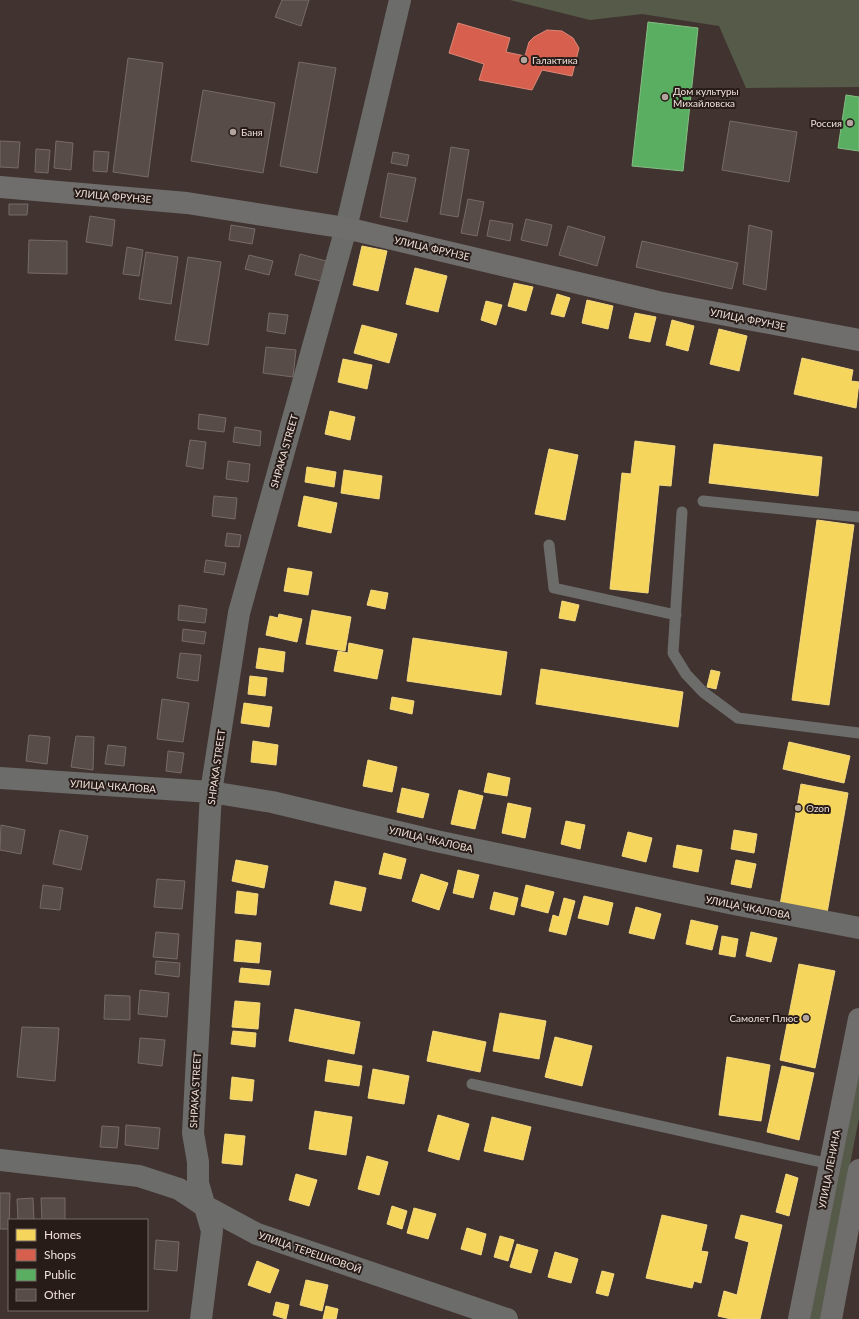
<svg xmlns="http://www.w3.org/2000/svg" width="859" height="1319" font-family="Lato,sans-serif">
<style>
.green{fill:#565b49}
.homes{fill:#f6d55c;stroke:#f4d882}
.shops{fill:#d6604d;stroke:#de8677}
.public{fill:#5aae61;stroke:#87bd85}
.building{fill:#574c48;stroke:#776b67}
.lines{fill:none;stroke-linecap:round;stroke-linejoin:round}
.lane{stroke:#6c6c6a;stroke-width:11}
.street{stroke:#6c6c6a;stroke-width:22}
.secondary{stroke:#706e6c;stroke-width:22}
.poi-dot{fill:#b3a49e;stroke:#271c18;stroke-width:1.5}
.labels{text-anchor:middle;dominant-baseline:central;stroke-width:4;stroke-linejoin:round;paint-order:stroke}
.poi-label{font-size:10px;fill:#f0e0da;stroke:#271c18;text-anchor:start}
.street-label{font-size:10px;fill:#f0e0da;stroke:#271c18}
</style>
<rect width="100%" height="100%" fill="#413430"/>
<!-- green -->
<path class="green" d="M510,0H859V87L746,88L719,26L642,14L590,20Z
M859,1067V1118L820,1319H810Z"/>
<!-- homes -->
<path class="homes" d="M362,246L387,251L378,291L353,285Z
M415,268L447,276L438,312L406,304Z
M514,283L533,287L526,311L508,306Z
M557,294L570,298L564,317L551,314Z
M587,300L613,306L608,329L582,323Z
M486,301L502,305L496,325L481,320Z
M635,313L656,317L650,342L629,338Z
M672,320L694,326L688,351L666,345Z
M362,325L397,334L389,363L354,353Z
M719,329L747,336L739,371L710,364Z
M802,358L853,370L851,381L859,382L856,408L794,394Z
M343,359L372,365L367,389L338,382Z
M330,411L355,417L350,440L325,434Z
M635,441L675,446L671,486L659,485L648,593L610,589L622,473L631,474Z
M714,444L822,457L818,496L709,483Z
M549,449L578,455L565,520L535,514Z
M307,467L336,472L334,487L305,482Z
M344,470L382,476L379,499L341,493Z
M304,496L337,503L331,533L298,526Z
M817,520L854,525L829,705L792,700Z
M288,568L312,572L308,595L284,591Z
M371,590L388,593L385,609L367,605Z
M562,601L579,605L575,621L559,618Z
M312,610L351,617L345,651L306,644Z
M279,614L302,619L297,642L266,635L270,616L278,618Z
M413,638L507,652L501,695L407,681Z
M349,643L383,650L377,679L334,671L338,651L348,653Z
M259,648L285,652L283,672L256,668Z
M541,669L683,692L678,727L536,704Z
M711,670L720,672L716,689L707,687Z
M250,676L267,678L265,696L248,694Z
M392,697L414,701L412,714L390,709Z
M244,703L272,707L269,727L241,723Z
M253,741L278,745L276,765L251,762Z
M789,742L850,756L844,783L783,769Z
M368,760L397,767L392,792L363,786Z
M488,773L510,778L507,796L484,792Z
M801,784L848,793L827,913L780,905Z
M402,788L429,794L423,818L397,812Z
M459,790L483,796L475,829L451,824Z
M508,803L531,808L525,838L502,833Z
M566,821L585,825L580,849L561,844Z
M734,830L757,834L754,853L731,849Z
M628,832L652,838L646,862L622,856Z
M677,845L702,850L698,872L673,867Z
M384,853L406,859L401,879L379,874Z
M236,860L268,866L264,888L232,881Z
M736,860L756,864L751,888L731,884Z
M458,870L479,875L473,898L453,893Z
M421,874L448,883L439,910L412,901Z
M335,881L366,888L361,911L330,904Z
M526,885L554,892L548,913L521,906Z
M237,891L258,894L256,915L235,913Z
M494,892L518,898L514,915L490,909Z
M584,896L613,903L608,925L578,918Z
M564,898L575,901L566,935L549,931L553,915L559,917Z
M636,907L661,914L654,939L629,933Z
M691,920L718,926L712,950L686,944Z
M751,932L777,938L771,962L746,956Z
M722,936L738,939L735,957L719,954Z
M236,940L261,943L259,963L234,961Z
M799,964L835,971L815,1068L780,1060Z
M241,968L271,971L269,985L239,982Z
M235,1001L260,1003L258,1029L232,1027Z
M295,1009L360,1022L354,1054L289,1041Z
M500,1013L546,1021L539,1059L493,1051Z
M233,1031L256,1033L255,1047L231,1044Z
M433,1031L486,1042L480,1072L427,1061Z
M555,1037L592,1046L582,1086L545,1077Z
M727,1057L770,1065L761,1121L719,1115Z
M328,1060L362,1066L359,1086L325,1081Z
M782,1066L814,1073L799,1140L767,1132Z
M373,1069L409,1076L404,1104L368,1098Z
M232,1077L254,1080L252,1101L230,1099Z
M315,1111L352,1117L346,1155L309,1149Z
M438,1115L469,1124L459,1160L428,1151Z
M492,1117L531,1127L523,1160L484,1151Z
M225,1134L245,1136L242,1165L222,1163Z
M367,1156L388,1162L379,1195L358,1189Z
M296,1174L317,1180L309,1206L289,1200Z
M786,1174L798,1178L789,1216L776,1212Z
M392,1206L407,1211L402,1229L387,1224Z
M414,1208L436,1214L428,1239L407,1233Z
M662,1215L707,1225L701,1251L708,1252L701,1283L694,1281L692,1288L646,1278Z
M741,1215L782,1225L760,1319H731L718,1316L724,1291L737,1295L749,1242L735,1238Z
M467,1228L486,1234L481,1255L461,1249Z
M500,1236L514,1240L508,1261L494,1257Z
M517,1244L538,1250L531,1273L510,1267Z
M555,1252L578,1259L571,1283L548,1277Z
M257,1261L279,1270L270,1293L248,1285Z
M602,1271L614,1274L608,1296L596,1293Z
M306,1280L328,1285L322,1311L300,1305Z
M276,1302L289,1305L286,1319L273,1315Z
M326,1306L338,1309L336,1319H323Z"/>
<!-- shops -->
<path class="shops" d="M458,23L510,38L506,52L525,56L529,42L534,37L547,30L562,31L573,38L579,48L572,76L542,70L532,90L479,80L484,64L449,53Z"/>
<!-- public -->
<path class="public" d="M648,22L698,28L683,171L632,166Z
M846,95L859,97V151L838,148Z"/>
<!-- building -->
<path class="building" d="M282,0H309L301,26L275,17Z
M128,58L163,63L148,177L113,172Z
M299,62L336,68L317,173L280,166Z
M203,90L275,103L263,173L191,161Z
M730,121L797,132L789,182L722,170Z
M0,141L20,142L18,168L0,167Z
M56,141L73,143L71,170L54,168Z
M451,147L469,150L458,217L440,214Z
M36,149L50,150L48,173L35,172Z
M94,151L109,152L107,172L93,171Z
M393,152L409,155L407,166L391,163Z
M388,173L416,178L407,222L380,217Z
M468,199L484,202L477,236L461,233Z
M9,204H28L27,215H9Z
M90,216L115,220L112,246L86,242Z
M526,219L552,225L547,246L521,240Z
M490,220L513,224L510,241L487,236Z
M231,225L255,229L252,244L229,240Z
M749,225L772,231L766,290L743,284Z
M568,226L605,237L597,266L559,255Z
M29,240L67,241V274L28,273Z
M642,241L738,263L732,289L636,267Z
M127,247L143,250L139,276L123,274Z
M146,252L178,257L171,304L139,299Z
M300,254L326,261L321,281L295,275Z
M249,255L273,261L269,275L245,269Z
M188,257L221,262L208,345L175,340Z
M269,313L288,315L285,334L267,331Z
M266,347L296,350L293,377L263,373Z
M199,414L226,418L224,432L198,429Z
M235,427L261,431L260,446L233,442Z
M190,440L206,442L203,469L186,466Z
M228,461L250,464L248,482L226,479Z
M214,496L237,498L235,519L212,516Z
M227,533L241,535L239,547L225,546Z
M206,560L226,563L224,575L204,572Z
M179,605L207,609L205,623L178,620Z
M183,629L206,632L204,644L182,641Z
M180,653L201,655L198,681L177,678Z
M162,699L189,703L183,742L157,739Z
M29,735L50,737L47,764L26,761Z
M76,736L94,737L93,770L71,767Z
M108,745L126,747L124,766L105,764Z
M168,751L184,753L181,773L166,771Z
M1,825L25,830L21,854L0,850Z
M60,830L88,836L81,870L53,864Z
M157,879L185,881L182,909L154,907Z
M43,885L63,888L60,910L40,908Z
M156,932L179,934L177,959L153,957Z
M156,961L180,963L179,977L155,974Z
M140,990L169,993L167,1017L138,1014Z
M105,995L130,996V1020L104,1019Z
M22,1027L59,1028L55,1081L17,1077Z
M140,1038L165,1040L162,1066L138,1063Z
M126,1125L160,1128L158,1149L125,1145Z
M102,1126L119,1127L117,1148L100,1147Z
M0,1193H10L9,1229H0Z
M33,1198L34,1220H18L17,1199Z
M41,1198H65V1220H42Z
M156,1240L179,1242L177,1271L154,1269Z"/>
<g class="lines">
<!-- lane -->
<path class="lane" d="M703,501L859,517
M682,512L673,653L686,674L703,692L738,718L859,733
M549,545L554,588L676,615
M472,1084L830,1164"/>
<!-- street -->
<path class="street" d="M0,778L211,792L272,802L436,841L734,904L859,928
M0,1160L139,1176L179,1189L203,1205L257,1234L507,1319
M201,1319L212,1231L198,1183V1162L193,1133L211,792L239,613L346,228L400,0"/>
<!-- secondary -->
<path class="secondary" d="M0,187L187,203L346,228L658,302L859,340
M799,1319L859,1019
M831,1319L859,1170"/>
</g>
<!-- markers -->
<g class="poi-dot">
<circle cx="524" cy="60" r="4"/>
<circle cx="665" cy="97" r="4"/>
<circle cx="850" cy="123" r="4"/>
<circle cx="233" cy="132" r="4"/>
<circle cx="798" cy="808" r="4"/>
<circle cx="806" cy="1018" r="4"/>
</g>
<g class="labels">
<!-- poi labels -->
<g class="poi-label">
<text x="532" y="60">Галактика</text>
<text x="673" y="91">Дом культуры<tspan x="673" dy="12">Михайловска</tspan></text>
<text x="842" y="123" text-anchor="end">Россия</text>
<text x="241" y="132">Баня</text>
<text x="806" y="808">Ozon</text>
<text x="798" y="1018" text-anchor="end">Самолет Плюс</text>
</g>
<!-- street labels -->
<g class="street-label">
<text transform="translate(113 196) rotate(5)">УЛИЦА ФРУНЗЕ</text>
<text transform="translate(432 248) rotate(13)">УЛИЦА ФРУНЗЕ</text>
<text transform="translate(748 319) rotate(11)">УЛИЦА ФРУНЗЕ</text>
<text transform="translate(284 451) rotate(-74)">SHPAKA STREET</text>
<text transform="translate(216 767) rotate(-82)">SHPAKA STREET</text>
<text transform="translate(113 786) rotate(4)">УЛИЦА ЧКАЛОВА</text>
<text transform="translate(431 839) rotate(13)">УЛИЦА ЧКАЛОВА</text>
<text transform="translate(748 907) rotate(11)">УЛИЦА ЧКАЛОВА</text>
<text transform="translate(195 1090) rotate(-87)">SHPAKA STREET</text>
<text transform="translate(829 1169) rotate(-79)">УЛИЦА ЛЕНИНА</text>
<text transform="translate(310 1252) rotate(19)">УЛИЦА ТЕРЕШКОВОЙ</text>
</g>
</g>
<!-- legend -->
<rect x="8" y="1219" width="140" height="92" fill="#271c18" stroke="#776a66"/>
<rect x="16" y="1229" width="20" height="12" fill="#f6d55c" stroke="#776a66"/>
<text x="44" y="1239" font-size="12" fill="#f0e0da">Homes</text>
<rect x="16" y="1249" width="20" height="12" fill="#d6604d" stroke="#776a66"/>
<text x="44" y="1259" font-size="12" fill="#f0e0da">Shops</text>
<rect x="16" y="1269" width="20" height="12" fill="#5aae61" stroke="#776a66"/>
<text x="44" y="1279" font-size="12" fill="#f0e0da">Public</text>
<rect x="16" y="1289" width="20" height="12" fill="#574c48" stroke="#776a66"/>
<text x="44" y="1299" font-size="12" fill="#f0e0da">Other</text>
</svg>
